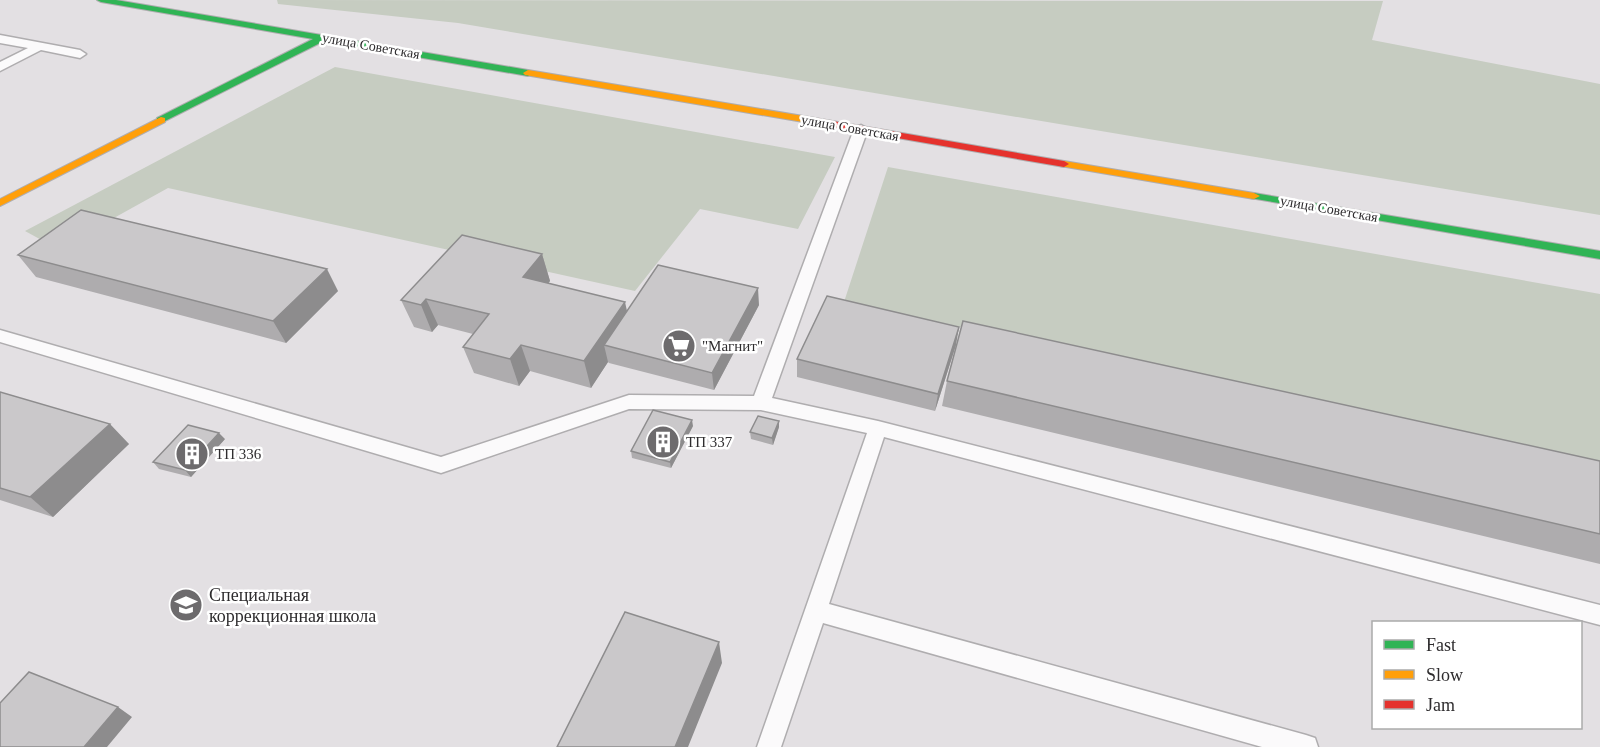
<svg xmlns="http://www.w3.org/2000/svg" width="1600" height="747" font-family="Georgia,serif">
<style>
.green{fill:#c6ccc1}
.lines{fill:none;stroke-linecap:round;stroke-linejoin:round}
.lane-casing{stroke:#afadaf;stroke-width:3}
.fast-casing{stroke:#afadaf;stroke-width:2}
.slow-casing{stroke:#afadaf;stroke-width:2}
.jam-casing{stroke:#afadaf;stroke-width:2}
.lane{fill:#fbfafb;fill-rule:evenodd}
.fast{fill:#30b455;fill-rule:evenodd}
.slow{fill:#ff9f0a;fill-rule:evenodd}
.jam{fill:#e5322d;fill-rule:evenodd}
.wall{fill:#aeacae}
.shaded-wall{fill:#8d8c8d}
.building{fill:#cac8ca;stroke:#8d8c8d;stroke-width:1.5}
.labels{text-anchor:middle;dominant-baseline:central;stroke-width:5;stroke-linejoin:round;paint-order:stroke}
.far-street-label{font-size:14px;fill:#2e2c2e;stroke:#fff}
.poi-label{font-size:15px;fill:#2e2c2e;stroke:#fff;text-anchor:start}
.near-poi-label{font-size:18px;fill:#2e2c2e;stroke:#fff;text-anchor:start}
</style>
<rect width="100%" height="100%" fill="#e3e0e3"/>
<!-- green -->
<path class="green" d="M277,0L1383,1L1372,40L1600,84V215L458,23L278,4Z
M335,67L835,157L798,229L700,209L635,291L168,188L58,249L25,231Z
M888,167L1600,294V464L844,302Z"/>
<g class="lines">
<defs>
<path id="lane" d="M0,35L80,50L86,54L80,58L41,50L0,71V62L28,48L0,43Z
M861,125L868,129L772,398L878,421L1600,605V625L884,437L829,604L1306,735L1315,738L1318,747H1262L823,623L781,747H757L867,433L761,410L629,409L441,473L0,342V330L441,457L629,395L754,396L854,129Z"/>
<path id="fast" d="M97,0H116L528,70L533,73L528,76L324,41L161,123L157,122V118L313,39L101,2Z
M1254,193L1600,251V259L1250,198L1248,196Z"/>
<path id="slow" d="M528,70L815,118L820,121L815,124L525,75L523,73Z
M161,117L165,118V122L0,206V199Z
M1064,161L1254,193L1260,196L1254,199L1060,166V162Z"/>
<path id="jam" d="M815,118L1064,161L1069,164L1064,167L811,123L810,121Z"/>
</defs>
<!-- lane casing -->
<use href="#lane" class="lane-casing"/>
<!-- fast casing -->
<use href="#fast" class="fast-casing"/>
<!-- slow casing -->
<use href="#slow" class="slow-casing"/>
<!-- jam casing -->
<use href="#jam" class="jam-casing"/>
<!-- lane -->
<use href="#lane" class="lane"/>
<!-- fast -->
<use href="#fast" class="fast"/>
<!-- slow -->
<use href="#slow" class="slow"/>
<!-- jam -->
<use href="#jam" class="jam"/>
</g>
<!-- wall -->
<path class="wall" d="M542,254L550,281L548,283L627,311L759,305L714,390L609,363L608,362L591,388L530,371L519,386L474,373L463,347L473,334L438,325L432,332L414,327L401,300Z
M18,255L338,291L286,343L36,277Z
M956,345L935,411L797,377V359Z
M947,381L1600,461V564L942,406Z
M0,392L129,444L53,517L0,500Z
M693,426L671,468L632,458L631,451Z
M779,427L773,445L751,439L750,432Z
M225,439L191,477L159,469L153,462Z"/>
<!-- shaded-wall -->
<path class="shaded-wall" d="M542,254L550,281L532,304L523,277Z
M327,269L338,291L286,343L273,321Z
M758,288L759,305L714,390L712,373Z
M426,299L438,325L432,332L421,305Z
M625,302L631,329L604,345L608,362L591,388L584,361Z
M959,327L956,345L935,411L938,394Z
M521,345L530,371L519,386L510,359Z
M692,420L693,426L671,468L670,462Z
M779,421V427L773,445L772,438Z
M110,424L129,444L53,517L30,497Z
M219,433L225,439L191,477L185,470Z
M719,642L722,663L688,747H675Z
M118,707L132,717L107,747H84Z"/>
<!-- building -->
<path class="building" d="M81,210L327,269L273,321L18,255Z
M462,235L542,254L523,277L625,302L584,361L521,345L510,359L463,347L489,314L426,299L421,305L401,300Z
M658,265L758,288L712,373L604,345Z
M827,296L959,327L938,394L797,359Z
M963,321L1600,461V534L947,381Z
M0,392L110,424L30,497L0,488Z
M653,410L692,420L670,462L631,451Z
M758,416L779,421L772,438L750,432Z
M188,425L219,433L185,470L153,462Z
M625,612L719,642L675,747H557Z
M29,672L118,707L84,747H0V703Z"/>
<!-- icons -->
<defs>
<symbol id="supermarket-disc" viewBox="-11 -11 22 22"><circle r="9.5" fill="#6d6b6d" stroke="#fff"/><path d="M-6-5.5h2.5l.6 2H6L4.5 2H-2.5L-4.4-4H-6ZM-1.5 3.2a1.3 1.3 0 1 0 .1 0ZM3 3.2a1.3 1.3 0 1 0 .1 0Z" fill="#fff"/></symbol>
<symbol id="building-disc" viewBox="-11 -11 22 22"><circle r="9.5" fill="#6d6b6d" stroke="#fff"/><path d="M-4-6H4V6H1V3H-1V6H-4ZM-2.5-4.3h1.7v1.8h-1.7ZM.8-4.3h1.7v1.8H.8ZM-2.5-1h1.7V.8h-1.7ZM.8-1h1.7V.8H.8Z" fill="#fff"/></symbol>
<symbol id="school-disc" viewBox="-11 -11 22 22"><circle r="9.5" fill="#6d6b6d" stroke="#fff"/><path d="M0-5L7-2L0 1L-7-2ZM-4 1L0 2.5L4 1V4Q0 6-4 4Z" fill="#fff"/></symbol>
</defs>
<g fill-rule="evenodd">
<use href="#supermarket-disc" x="660" y="327" width="38" height="38"/>
<use href="#building-disc" x="644" y="423" width="38" height="38"/>
<use href="#building-disc" x="173" y="435" width="38" height="38"/>
<use href="#school-disc" x="167" y="586" width="38" height="38"/>
</g>
<g class="labels">
<!-- far-street labels -->
<g class="far-street-label">
<text transform="translate(371 46) rotate(10)">улица Советская</text>
<text transform="translate(850 128) rotate(10)">улица Советская</text>
<text transform="translate(1329 209) rotate(10)">улица Советская</text>
</g>
<!-- poi labels -->
<g class="poi-label">
<text x="702" y="346">"Магнит"</text>
<text x="686" y="442">ТП 337</text>
<text x="215" y="454">ТП 336</text>
</g>
<!-- near-poi labels -->
<g class="near-poi-label">
<text x="209" y="595">Специальная<tspan x="209" dy="21">коррекционная школа</tspan></text>
</g>
</g>
<!-- legend -->
<rect x="1372" y="621" width="210" height="108" fill="#ffffff" stroke="#ababab" stroke-width="1.5"/>
<rect x="1384" y="640" width="30" height="9" fill="#30b455" stroke="#ababab" stroke-width="1.5"/>
<text x="1426" y="651" font-size="18" fill="#2e2c2e">Fast</text>
<rect x="1384" y="670" width="30" height="9" fill="#ff9f0a" stroke="#ababab" stroke-width="1.5"/>
<text x="1426" y="681" font-size="18" fill="#2e2c2e">Slow</text>
<rect x="1384" y="700" width="30" height="9" fill="#e5322d" stroke="#ababab" stroke-width="1.5"/>
<text x="1426" y="711" font-size="18" fill="#2e2c2e">Jam</text>
</svg>
